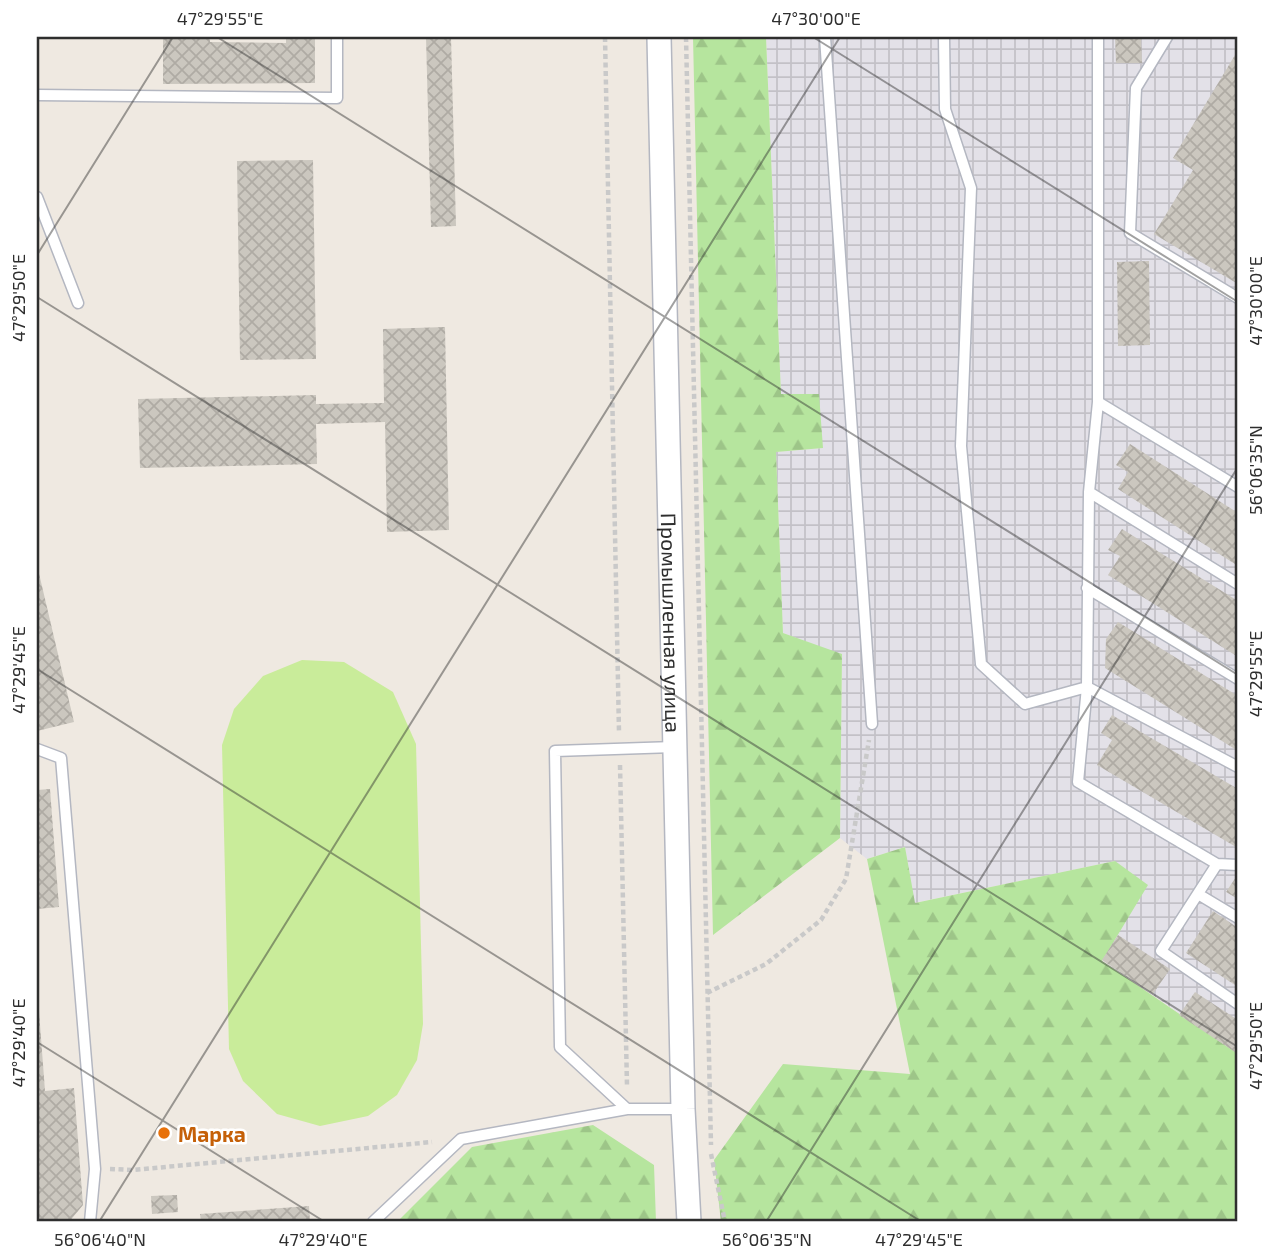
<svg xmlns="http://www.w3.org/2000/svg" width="1275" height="1259" font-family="'Exo 2',sans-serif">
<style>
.industrial{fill:url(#industrial-grid)}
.forest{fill:url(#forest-firs)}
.pitch{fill:#c9ec9a}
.building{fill:url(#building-cross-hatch)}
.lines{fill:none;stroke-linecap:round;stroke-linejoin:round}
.service-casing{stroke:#b4b7c1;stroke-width:13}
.tertiary-casing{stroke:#b4b7c1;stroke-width:26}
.path{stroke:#c9c9c9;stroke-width:4.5;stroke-dasharray:5 3.5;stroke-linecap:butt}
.service{stroke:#fff;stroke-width:10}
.tertiary{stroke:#fff;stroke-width:23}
.ticks{fill:none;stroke:#2e2e2e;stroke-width:2;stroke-opacity:0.45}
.food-dot{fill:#e8710a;stroke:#fff;stroke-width:2.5}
.labels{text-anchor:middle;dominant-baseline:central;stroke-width:5;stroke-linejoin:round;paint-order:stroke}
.street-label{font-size:21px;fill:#2e2e2e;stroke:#fff}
.food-label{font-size:21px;font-weight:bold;fill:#c56008;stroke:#fff;text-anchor:start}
.neatline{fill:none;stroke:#2e2e2e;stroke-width:2.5}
.ticks-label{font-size:18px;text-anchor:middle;fill:#2e2e2e}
</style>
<defs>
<pattern id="industrial-grid" width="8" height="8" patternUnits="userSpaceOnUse" patternTransform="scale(1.75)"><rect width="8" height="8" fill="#e3e1e8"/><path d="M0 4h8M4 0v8" fill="none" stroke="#c3c1c7"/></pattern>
<pattern id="forest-firs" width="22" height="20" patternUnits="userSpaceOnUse" patternTransform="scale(1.75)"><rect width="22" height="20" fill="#b6e59e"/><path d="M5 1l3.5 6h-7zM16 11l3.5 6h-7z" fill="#9dc588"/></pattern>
<pattern id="building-cross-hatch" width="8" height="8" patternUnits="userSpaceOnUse" patternTransform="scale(1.75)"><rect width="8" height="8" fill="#cbc7bf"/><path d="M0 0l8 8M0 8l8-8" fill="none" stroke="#afaba4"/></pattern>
</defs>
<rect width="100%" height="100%" fill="#efe9e1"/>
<!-- industrial -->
<path class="industrial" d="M766,37H1238V1054L1102,960L1115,861L914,903L905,847L867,859L840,838L842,655L783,633L776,452L823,448L781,395Z"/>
<!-- forest -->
<path class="forest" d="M693,37H766L781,394H819L823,448L776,452L783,633L842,654L840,838L713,935Z
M905,847L915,903L1115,861L1148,885L1102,961L1238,1054V1222H721L714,1160L783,1064L910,1074L867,859Z
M593,1125L654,1165L656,1222H397L472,1147Z"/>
<!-- pitch -->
<path class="pitch" d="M302,660L344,662L393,692L416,744L423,1024L417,1060L397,1095L368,1116L320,1126L277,1114L243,1081L229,1049L222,745L234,709L263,676Z"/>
<!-- building -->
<path class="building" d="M163,37H210V42L286,43V37H315V83L163,84Z
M426,37H451L456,226L431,227Z
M1115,37H1141L1142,63H1116Z
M1238,50V284L1154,234L1193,170L1173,158Z
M313,160L316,359L240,360L237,161Z
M1149,261L1150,345L1118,346L1117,262Z
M445,327L449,530L387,532L385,422L316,424L317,464L140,468L138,399L316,395V404L384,403L383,329Z
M1130,444L1238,513V566L1118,489L1128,472L1116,465Z
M1122,529L1238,601V657L1108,575L1120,556L1108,550Z
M37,565L74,722L37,731Z
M1118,622L1238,696V751L1105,668L1106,639Z
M1112,715L1238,789V843L1236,847L1097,765L1112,740L1101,733Z
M50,789L59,907L37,909V790Z
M1238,874V899L1226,892Z
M1213,911L1238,928V987L1186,953Z
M1118,935L1170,969L1153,994L1102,960Z
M1195,992L1238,1020V1054L1179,1015Z
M39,1011L45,1091L74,1088L83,1205L69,1222H37V1012Z
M177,1195L178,1212L152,1214L151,1196Z
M309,1206L310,1222H201L200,1214Z"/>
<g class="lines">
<defs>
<path id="service" d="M825,37L872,724
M944,37L945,109L971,188L961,446L981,664L1025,704L1087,687L1238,767
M1098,37V402L1089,492L1087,687L1078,782L1217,864L1238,865
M1167,37L1136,88L1130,233L1238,298
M37,95L337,98V37
M37,197L78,303
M1098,402L1238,487
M1089,492L1238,584
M1087,588L1238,679
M37,749L61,758L95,1169L90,1222
M1217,864L1161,951L1238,1004
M1198,894L1238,918
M627,1109L560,1047L555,751L674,747
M373,1222L461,1139L627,1109H682"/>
<g id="tertiary">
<path id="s1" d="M659,37L683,1109L689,1222"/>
</g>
</defs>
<!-- service casing -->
<use href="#service" class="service-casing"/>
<!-- tertiary casing -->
<use href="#tertiary" class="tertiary-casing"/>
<!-- path -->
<path class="path" d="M605,37L619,732
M686,37L711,1145
M620,765L627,1086
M707,993L766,964L821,920L846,879L869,740
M711,1154L725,1222
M110,1169L133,1170L432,1142"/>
<!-- service -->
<use href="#service" class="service"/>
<!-- tertiary -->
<use href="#tertiary" class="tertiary"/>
</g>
<!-- ticks -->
<path class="ticks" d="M217,37L1238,675M813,37L1238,302M37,255L173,37M37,297L1238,1047M37,669L922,1222M37,1042L325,1222M99,1222L840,37M766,1222L1238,467"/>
<!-- markers -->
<circle class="food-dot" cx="164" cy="1133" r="7"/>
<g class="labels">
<!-- street labels -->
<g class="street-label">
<text stroke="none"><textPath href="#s1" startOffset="586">Промышленная улица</textPath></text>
</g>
<!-- food labels -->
<g class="food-label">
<text x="178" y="1133">Марка</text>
</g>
</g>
<!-- border -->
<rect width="1275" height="1259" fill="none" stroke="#ffffff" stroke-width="77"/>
<rect x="38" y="38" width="1198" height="1182" class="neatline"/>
<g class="ticks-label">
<text x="220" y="25">47°29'55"E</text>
<text x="816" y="25">47°30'00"E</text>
<text transform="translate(19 298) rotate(-90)" y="6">47°29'50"E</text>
<text transform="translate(1256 301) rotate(-90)" y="6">47°30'00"E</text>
<text transform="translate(1256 470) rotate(-90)" y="6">56°06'35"N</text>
<text transform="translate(19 670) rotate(-90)" y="6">47°29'45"E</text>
<text transform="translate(1256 674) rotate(-90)" y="6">47°29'55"E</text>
<text transform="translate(19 1043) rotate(-90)" y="6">47°29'40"E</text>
<text transform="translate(1256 1046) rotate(-90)" y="6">47°29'50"E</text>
<text x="100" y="1246">56°06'40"N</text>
<text x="323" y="1246">47°29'40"E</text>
<text x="767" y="1246">56°06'35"N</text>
<text x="919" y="1246">47°29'45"E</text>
</g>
</svg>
